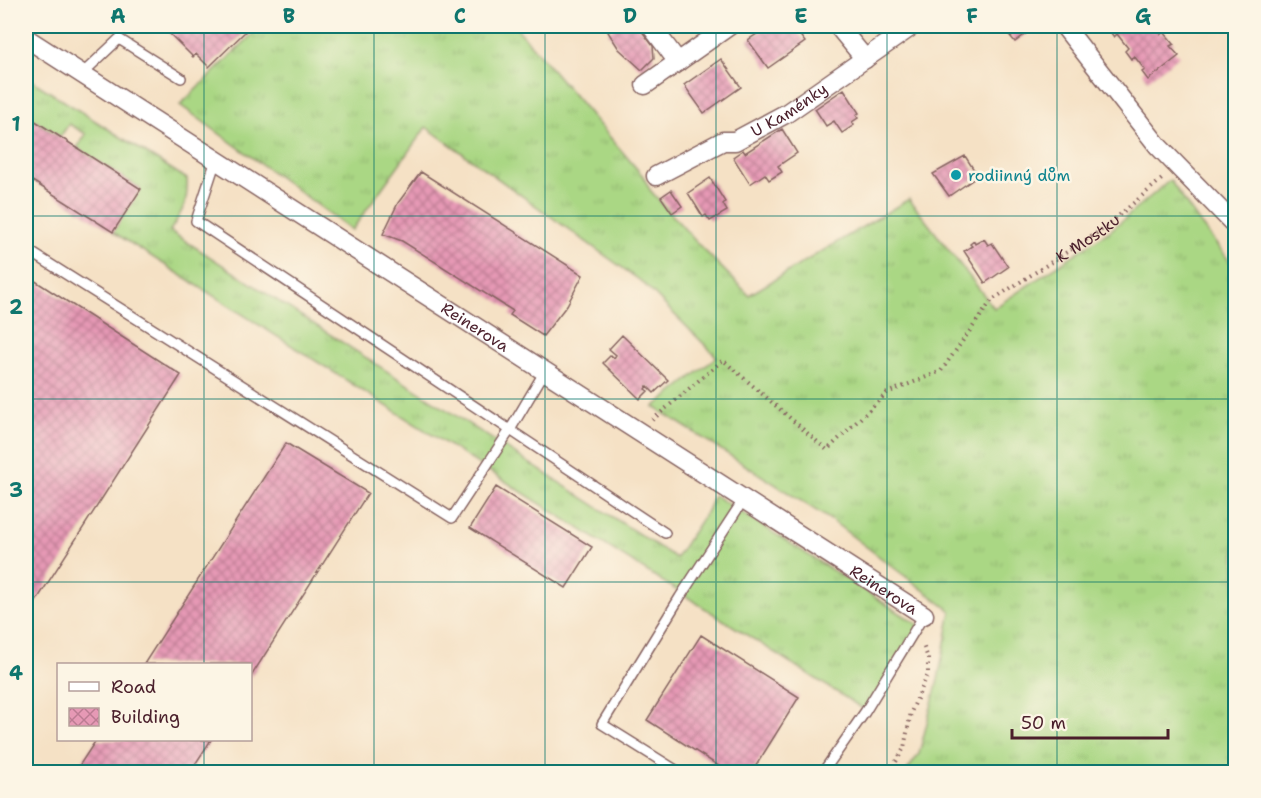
<svg xmlns="http://www.w3.org/2000/svg" width="1261" height="798" font-family="'Shantell Sans',sans-serif">
<style>
.grass{fill:url(#grass-tufts);stroke:#7a7b58;stroke-width:1.5}
.building{fill:url(#building-cross-hatch)}
.lines{fill:none;stroke-linecap:round;stroke-linejoin:round}
.lane-casing{stroke:#866361;stroke-width:12}
.street-casing{stroke:#866361;stroke-width:21}
.path{stroke:#866361;stroke-width:4;stroke-dasharray:1.5 4.5;stroke-linecap:butt}
.lane{stroke:#fff;stroke-width:9}
.street{stroke:#fff;stroke-width:18}
.grid{fill:none;stroke:#0f766e;stroke-width:1.5;stroke-opacity:0.55}
.culture-dot{fill:#0f9aa8;stroke:#fcf5e5;stroke-width:2}
.labels{text-anchor:middle;dominant-baseline:central;stroke-width:5;stroke-linejoin:round;paint-order:stroke}
.street-label{font-size:16px;fill:#4a1f2b;stroke:#fcf5e5}
.culture-label{font-size:16px;fill:#0d838f;stroke:#fcf5e5;text-anchor:start}
.neatline{fill:none;stroke:#0f766e;stroke-width:2}
.grid-label{font-size:20px;text-anchor:middle;font-weight:bold;fill:#0f766e}
</style>
<defs>
<pattern id="grass-tufts" width="24" height="20" patternUnits="userSpaceOnUse" patternTransform="scale(1.5)"><rect width="24" height="20" fill="#aad784"/><path d="M3 7l-1-3M5 7V3M7 7l1-3M15 17l-1-3M17 17v-4M19 17l1-3" fill="none" stroke="#94b872"/></pattern>
<pattern id="building-cross-hatch" width="8" height="8" patternUnits="userSpaceOnUse" patternTransform="scale(1.5)"><rect width="8" height="8" fill="#e699b5"/><path d="M0 0l8 8M0 8l8-8" fill="none" stroke="#bc7c93"/></pattern>
</defs>
<rect width="100%" height="100%" fill="#fcf5e5"/>
<filter id="ink" filterUnits="userSpaceOnUse"><feTurbulence type="fractalNoise" baseFrequency=".0167" numOctaves="2"/><feDisplacementMap in="SourceGraphic" scale="12" xChannelSelector="R" yChannelSelector="G"/><feConvolveMatrix kernelMatrix="1 2 1 2 8 2 1 2 1" color-interpolation-filters="sRGB"/></filter>
<filter id="wash" filterUnits="userSpaceOnUse"><feTurbulence type="fractalNoise" baseFrequency=".008" numOctaves="4" result="noise"/><feDisplacementMap in="SourceGraphic" scale="24" xChannelSelector="R" yChannelSelector="G"/><feGaussianBlur stdDeviation="1.35" result="paint"/><feColorMatrix in="noise" values="0 0 0 0 0 0 0 0 0 0 0 0 0 0 0 0 0 1.4 0 .05"/><feComposite in="paint" operator="in"/></filter>
<g filter="url(#wash)">
<rect width="100%" height="100%" fill="#f5e1c5"/>
<!-- grass -->
<path class="grass" d="M261,26H515L643,176L650,190L698,244L749,295L909,199L994,308L1111,230L1170,180L1199,222L1235,268V772H906L919,754L938,680L951,611L831,520L654,407L717,357L642,282L426,127L352,230L180,105Z
M26,77L187,179C188,205 183,209 170,231L676,558L707,511L714,495L925,629L868,712L113,232L140,188L77,148L86,134L69,124L60,137L26,115Z"/>
<g id="blocks">
<!-- building -->
<path class="building" d="M169,26H251L209,67L196,54L193,57L165,29Z
M617,26H638L653,46L654,58L642,70L619,49L608,32Z
M769,26H793L805,42L768,68L748,40Z
M1002,26H1036L1015,42Z
M1110,26H1154L1161,34L1164,32L1174,44L1170,46L1179,56L1148,80L1142,72L1145,70L1134,56L1131,59L1125,51L1128,48L1117,34L1114,37L1108,29Z
M721,59L741,87L704,113L684,85Z
M844,89L859,113L856,115L858,118L852,122L854,125L842,133L834,121L826,126L815,109Z
M26,115L141,189L113,232L26,177Z
M782,129L797,153L778,166L782,172L769,180L765,174L750,184L733,157L743,150L745,153Z
M965,156L978,176L949,196L933,174Z
M421,172L583,275L567,305L543,336L510,315L513,311L402,241L383,234L398,203Z
M710,178L725,202L723,204L727,211L710,221L706,215L703,217L688,193Z
M671,190L682,206L672,213L661,197Z
M984,239L988,245L992,243L1008,267L985,283L964,251L972,246L970,244L974,241L975,244Z
M26,275L181,375L26,617Z
M622,335L668,380L654,393L647,386L645,389L648,391L640,399L603,363L611,355L614,358L616,355L609,349Z
M286,443L368,493L250,678V664H144Z
M496,487L592,547L566,588L470,528Z
M701,635L799,697L752,772H728L647,720Z
M96,740H211L190,772H75Z"/>
</g>
</g>
<g filter="url(#ink)">
<use href="#blocks" fill-opacity="0" stroke="#866361" stroke-width="1.5"/>
<g class="lines">
<defs>
<path id="lane" d="M82,74L119,39L181,78
M216,160L196,221L665,533
M26,249L452,518L510,430L545,371
M679,772L602,724L680,597L744,499
M823,772L865,712L924,615"/>
<g id="street">
<path d="M651,26L678,62"/>
<path d="M838,26L865,59"/>
<path d="M1064,26L1158,146L1236,226"/>
<path id="s2" d="M26,38L924,615"/>
<path d="M645,85L729,26"/>
<path id="s3" d="M656,176L723,141H735L787,113L912,26"/>
</g>
</defs>
<!-- lane casing -->
<use href="#lane" class="lane-casing"/>
<!-- street casing -->
<use href="#street" class="street-casing"/>
<!-- path -->
<g class="path">
<path id="s1" d="M652,420L723,360L827,450L887,393L941,371L992,300L1103,229L1163,178"/>
<path d="M890,772L904,748L911,712L928,674V658L923,645"/>
</g>
<!-- lane -->
<use href="#lane" class="lane"/>
<!-- street -->
<use href="#street" class="street"/>
</g>
</g>
<!-- grid -->
<path class="grid" d="M204,26V664M374,26V772M545,26V772M716,26V772M887,26V772M1057,26V772M26,216H1236M26,399H1236M26,582H1236M204,740V772"/>
<!-- markers -->
<circle class="culture-dot" cx="956" cy="175" r="6"/>
<g class="labels">
<!-- street labels -->
<g class="street-label">
<text stroke="none"><textPath href="#s3" startOffset="150">U Kaménky</textPath></text>
<text stroke="none"><textPath href="#s1" startOffset="573">K Mostku</textPath></text>
<text stroke="none"><textPath href="#s2" startOffset="534">Reinerova</textPath></text>
<text stroke="none"><textPath href="#s2" startOffset="1020">Reinerova</textPath></text>
</g>
<!-- culture labels -->
<g class="culture-label">
<text x="968" y="175">rodiinný dům</text>
</g>
</g>
<!-- margin -->
<rect width="1261" height="798" fill="none" stroke="#fcf5e5" stroke-width="66"/>
<!-- legend -->
<rect x="57" y="663" width="195" height="78" fill="#fcf5e5" stroke="#b59f9b" stroke-width="1.5"/>
<rect x="69" y="682" width="30" height="9" fill="#ffffff" stroke="#b59f9b" stroke-width="1.5"/>
<text x="111" y="693" font-size="18" fill="#4a1f2b">Road</text>
<rect x="69" y="708" width="30" height="18" fill="url(#building-cross-hatch)" stroke="#b59f9b" stroke-width="1.5"/>
<text x="111" y="723" font-size="18" fill="#4a1f2b">Building</text>
<!-- scale -->
<path d="M1012 729v9h156v-9" fill="none" stroke="#4a1f2b" stroke-width="3"/>
<text x="1021" y="729" font-size="18" fill="#4a1f2b" stroke="#fcf5e5" stroke-width="4.5" paint-order="stroke">50 m</text>
<rect x="33" y="33" width="1195" height="732" class="neatline"/>
<g class="grid-label">
<text x="118" y="23">A</text>
<text x="289" y="23">B</text>
<text x="460" y="23">C</text>
<text x="630" y="23">D</text>
<text x="801" y="23">E</text>
<text x="972" y="23">F</text>
<text x="1143" y="23">G</text>
<text x="16" y="131">1</text>
<text x="16" y="314">2</text>
<text x="16" y="497">3</text>
<text x="16" y="680">4</text>
</g>
</svg>
